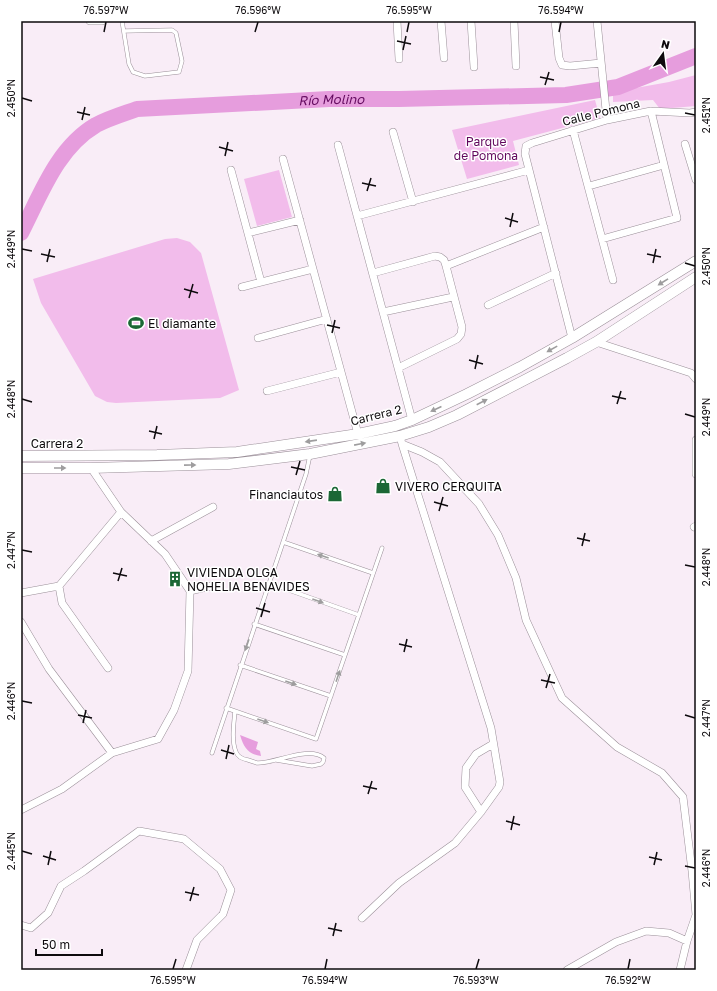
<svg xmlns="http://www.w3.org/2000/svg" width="717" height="991" font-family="'Golos Text',sans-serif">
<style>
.green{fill:#f2bceb}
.water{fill:#e69ddd}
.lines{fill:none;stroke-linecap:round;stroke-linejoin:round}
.river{stroke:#e69ddd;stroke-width:16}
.lane-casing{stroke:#9b9099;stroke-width:4.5}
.street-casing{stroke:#9b9099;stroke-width:8}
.secondary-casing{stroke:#9b9099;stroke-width:11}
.lane{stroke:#fff;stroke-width:3.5}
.street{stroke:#fff;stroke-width:7}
.secondary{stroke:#fff;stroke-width:10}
.oneway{fill:#9e9d9e}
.ticks{fill:none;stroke:#0d0a0d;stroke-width:1.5}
.labels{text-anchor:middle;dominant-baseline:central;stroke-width:3;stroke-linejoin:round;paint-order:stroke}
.street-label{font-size:12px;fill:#0d0a0d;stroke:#fff}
.park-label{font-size:12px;fill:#61065c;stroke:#fff}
.poi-label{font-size:12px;fill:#0d0a0d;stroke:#fff;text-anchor:start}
.water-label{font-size:13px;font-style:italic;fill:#650c60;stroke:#fff}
.neatline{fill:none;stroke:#0d0a0d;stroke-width:1.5}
.ticks-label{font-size:10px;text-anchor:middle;fill:#0d0a0d}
</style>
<rect width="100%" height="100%" fill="#f9edf7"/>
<!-- green -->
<path class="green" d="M696,75V106L660,109L653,100L613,102V92L669,82Z
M595,100L600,118L513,141L519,165L467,179L452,130Z
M279,170L292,217L257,226L244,179Z
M177,238L190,242L201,253L239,390L220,398L116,403L107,402L95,396L41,303L33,279L165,239Z"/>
<!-- water -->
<path class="water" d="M240,735L258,742L256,749L260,751L261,756C248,754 244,748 240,735Z"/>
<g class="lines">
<!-- river -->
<path class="river" id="s1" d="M21,233C41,194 57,148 96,125C109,118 123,114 137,109L329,99H399L566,95L618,87L696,56"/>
<defs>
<path id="lane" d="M122,21L129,64L133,72L145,76L179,72L182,61L176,33L172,30L124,31
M283,542L373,573
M269,583L359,615
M254,624L345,655
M240,665L331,696
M226,708L316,739L382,548
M235,711C234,723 231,740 236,752C238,757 242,759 248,760C251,761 254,762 257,763C274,764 309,745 324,758L323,762L321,764L312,766L276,760
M212,753L306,474L310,455"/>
<path id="street" d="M90,21H102
M397,21L399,59
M441,21L444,58
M471,21L474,67
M514,21L516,66
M555,21L559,58L562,65L570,66L601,63
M597,21L607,120
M573,130L613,280
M393,132L413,202
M685,144L696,180
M338,145L412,420
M283,159L358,434
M231,170L261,282
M589,186L664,165
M357,216L529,170
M248,233L300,220
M602,239L677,218L651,111
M446,266L544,227
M373,273L435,256L440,257L444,260L446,266L462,327L461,334L457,339L398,368
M242,287L313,269
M488,305L556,273
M383,312L453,297
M258,338L327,319
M572,338L525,154L526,146L532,143L607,120L651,111L690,113L696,112
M596,342L691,373L696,379
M267,391L341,372
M400,436L402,444L422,452L440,462L479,504L498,535L516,578L526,620L562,698L617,747L662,773L683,797L692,871L696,915L687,941L680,970
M696,440V474
M694,527L696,526
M151,541L213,507
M59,586L62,603L108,668
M190,591L215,585
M21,593L59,586L121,512
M21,622L49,669L112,753
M21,810L62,789L112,753L158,739L174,710L188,671L190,591L165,554L121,512L91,468
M481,812L465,787L466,768L476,754L493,744
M362,918L399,883L455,843L481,812L499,787L500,782L491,728L402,444
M21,925L31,928L48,913L61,886L84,871L139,831L184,839L220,869L231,890L223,914L197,940L186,970
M567,970L616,942L646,931L669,933L687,941"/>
<path id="secondary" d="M21,456L157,455L237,452L358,434L395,426L412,420L467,394L520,367L572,338L696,261
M21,468H91L229,464L310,454L400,436L429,427L457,415L567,358L596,342L696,277"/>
</defs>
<!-- lane casing -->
<use href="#lane" class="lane-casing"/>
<!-- street casing -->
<use href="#street" class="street-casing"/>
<!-- secondary casing -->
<use href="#secondary" class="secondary-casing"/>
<!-- lane -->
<use href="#lane" class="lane"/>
<!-- street -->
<use href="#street" class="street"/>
<!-- secondary -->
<use href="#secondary" class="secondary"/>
</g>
<!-- one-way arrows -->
<defs><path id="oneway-solid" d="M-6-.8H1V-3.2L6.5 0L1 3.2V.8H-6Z"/></defs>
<g class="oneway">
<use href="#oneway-solid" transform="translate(663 282) rotate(148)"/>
<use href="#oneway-solid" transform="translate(552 349) rotate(151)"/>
<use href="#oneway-solid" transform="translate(482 402) rotate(-27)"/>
<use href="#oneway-solid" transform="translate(436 409) rotate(155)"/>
<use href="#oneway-solid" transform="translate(311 441) rotate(172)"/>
<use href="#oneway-solid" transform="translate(360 444) rotate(-11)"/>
<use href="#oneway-solid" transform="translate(190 465) rotate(-1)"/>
<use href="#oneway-solid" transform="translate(60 468)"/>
<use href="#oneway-solid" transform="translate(323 556) rotate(-161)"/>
<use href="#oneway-solid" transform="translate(318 601) rotate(20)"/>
<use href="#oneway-solid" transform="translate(247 645) rotate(109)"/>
<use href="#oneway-solid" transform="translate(338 676) rotate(-71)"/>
<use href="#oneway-solid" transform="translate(291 683) rotate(19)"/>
<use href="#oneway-solid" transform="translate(263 721) rotate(19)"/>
</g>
<!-- ticks -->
<path class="ticks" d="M104,32L106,22M255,32L258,22M407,32L409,22M559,32L561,22M397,41L411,44M403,50L406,36M540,77L554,80M545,85L549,72M22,98L32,101M77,112L90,115M685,113L695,115M82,120L85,107M219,147L233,151M225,156L228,142M362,183L376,186M367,191L371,178M505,218L518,222M510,227L513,213M22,249L32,251M41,254L55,257M647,254L661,257M47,262L50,249M653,263L656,249M685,263L695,266M184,289L198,293M189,298L193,284M327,325L340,328M332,333L335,320M469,360L483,364M475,369L478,355M612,396L626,399M22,399L32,402M617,404L621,391M685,414L695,417M149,431L162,434M154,439L157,426M291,467L305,470M296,475L300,461M434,502L448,506M439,511L443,497M577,538L590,541M582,546L585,533M22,550L32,552M685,565L695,567M113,573L127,576M118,581L122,568M256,608L270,612M261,617L265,603M399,644L412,647M404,652L407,639M541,680L555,683M546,688L550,674M22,701L32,703M78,715L92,718M685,715L695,718M83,723L86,710M221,750L234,754M226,759L229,745M363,786L377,789M368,794L372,781M506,821L520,825M511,830L514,816M22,851L32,854M43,856L56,860M649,857L662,860M48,865L51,851M654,865L657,852M685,866L695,868M185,892L199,895M190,901L194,887M328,928L342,931M333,936L336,923M173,969L176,959M325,969L327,959M476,969L479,959M628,969L630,959"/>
<!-- icons -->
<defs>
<symbol id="stadium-bare" viewBox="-9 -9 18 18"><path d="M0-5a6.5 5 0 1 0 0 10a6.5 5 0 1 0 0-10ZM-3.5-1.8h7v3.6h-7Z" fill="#1b6735" stroke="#fff" stroke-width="2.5" paint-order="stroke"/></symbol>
<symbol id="shop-bare" viewBox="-9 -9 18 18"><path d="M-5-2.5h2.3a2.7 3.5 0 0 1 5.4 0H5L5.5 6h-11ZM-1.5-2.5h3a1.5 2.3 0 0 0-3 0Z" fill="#1b6735" stroke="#fff" stroke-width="2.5" paint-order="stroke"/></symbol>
<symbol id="building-bare" viewBox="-9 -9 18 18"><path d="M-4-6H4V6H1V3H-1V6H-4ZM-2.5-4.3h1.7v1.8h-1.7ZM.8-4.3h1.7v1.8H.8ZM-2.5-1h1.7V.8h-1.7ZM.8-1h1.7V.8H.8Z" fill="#1b6735" stroke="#fff" stroke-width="2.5" paint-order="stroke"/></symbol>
</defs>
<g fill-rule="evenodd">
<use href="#stadium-bare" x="125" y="312" width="22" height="22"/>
<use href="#shop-bare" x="372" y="475" width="22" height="22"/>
<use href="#shop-bare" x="324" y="483" width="22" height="22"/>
<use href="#building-bare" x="164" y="568" width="22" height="22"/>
</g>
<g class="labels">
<!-- street labels -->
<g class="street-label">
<text transform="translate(601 112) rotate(-14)">Calle Pomona</text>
<text transform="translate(376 415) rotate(-14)">Carrera 2</text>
<text x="57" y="443">Carrera 2</text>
</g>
<!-- park labels -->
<g class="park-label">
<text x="486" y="141">Parque<tspan x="486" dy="14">de Pomona</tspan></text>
</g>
<!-- poi labels -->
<g class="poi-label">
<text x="148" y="323">El diamante</text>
<text x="395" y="486">VIVERO CERQUITA</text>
<text x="323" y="494" text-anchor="end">Financiautos</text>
<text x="187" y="572">VIVIENDA OLGA<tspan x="187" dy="14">NOHELIA BENAVIDES</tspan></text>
</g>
<!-- water labels -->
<g class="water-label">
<text stroke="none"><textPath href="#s1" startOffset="372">Río Molino</textPath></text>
</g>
</g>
<!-- border -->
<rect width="717" height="991" fill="none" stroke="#ffffff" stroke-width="44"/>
<!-- north arrow -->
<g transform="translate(663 54) rotate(14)" stroke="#ffffff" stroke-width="3" paint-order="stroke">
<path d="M0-3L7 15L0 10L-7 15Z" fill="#0d0a0d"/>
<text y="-6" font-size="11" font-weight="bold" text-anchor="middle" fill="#0d0a0d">N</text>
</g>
<!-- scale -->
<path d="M36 949v6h66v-6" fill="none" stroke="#0d0a0d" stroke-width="2"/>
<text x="42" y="949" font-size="12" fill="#0d0a0d" stroke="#ffffff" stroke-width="3" paint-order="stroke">50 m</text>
<rect x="22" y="22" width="673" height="947" class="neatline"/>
<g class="ticks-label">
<text x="106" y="14">76.597°W</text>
<text x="258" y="14">76.596°W</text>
<text x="409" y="14">76.595°W</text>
<text x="561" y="14">76.594°W</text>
<text transform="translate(11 98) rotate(-90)" y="4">2.450°N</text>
<text transform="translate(706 115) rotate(-90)" y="4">2.451°N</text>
<text transform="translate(11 249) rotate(-90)" y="4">2.449°N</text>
<text transform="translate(706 266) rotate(-90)" y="4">2.450°N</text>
<text transform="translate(11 399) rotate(-90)" y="4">2.448°N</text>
<text transform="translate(706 417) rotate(-90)" y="4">2.449°N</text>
<text transform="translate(11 550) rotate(-90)" y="4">2.447°N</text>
<text transform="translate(706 567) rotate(-90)" y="4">2.448°N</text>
<text transform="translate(11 701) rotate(-90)" y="4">2.446°N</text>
<text transform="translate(706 718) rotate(-90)" y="4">2.447°N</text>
<text transform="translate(11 851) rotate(-90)" y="4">2.445°N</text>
<text transform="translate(706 868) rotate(-90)" y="4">2.446°N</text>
<text x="173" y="984">76.595°W</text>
<text x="325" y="984">76.594°W</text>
<text x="476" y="984">76.593°W</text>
<text x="628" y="984">76.592°W</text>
</g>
</svg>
